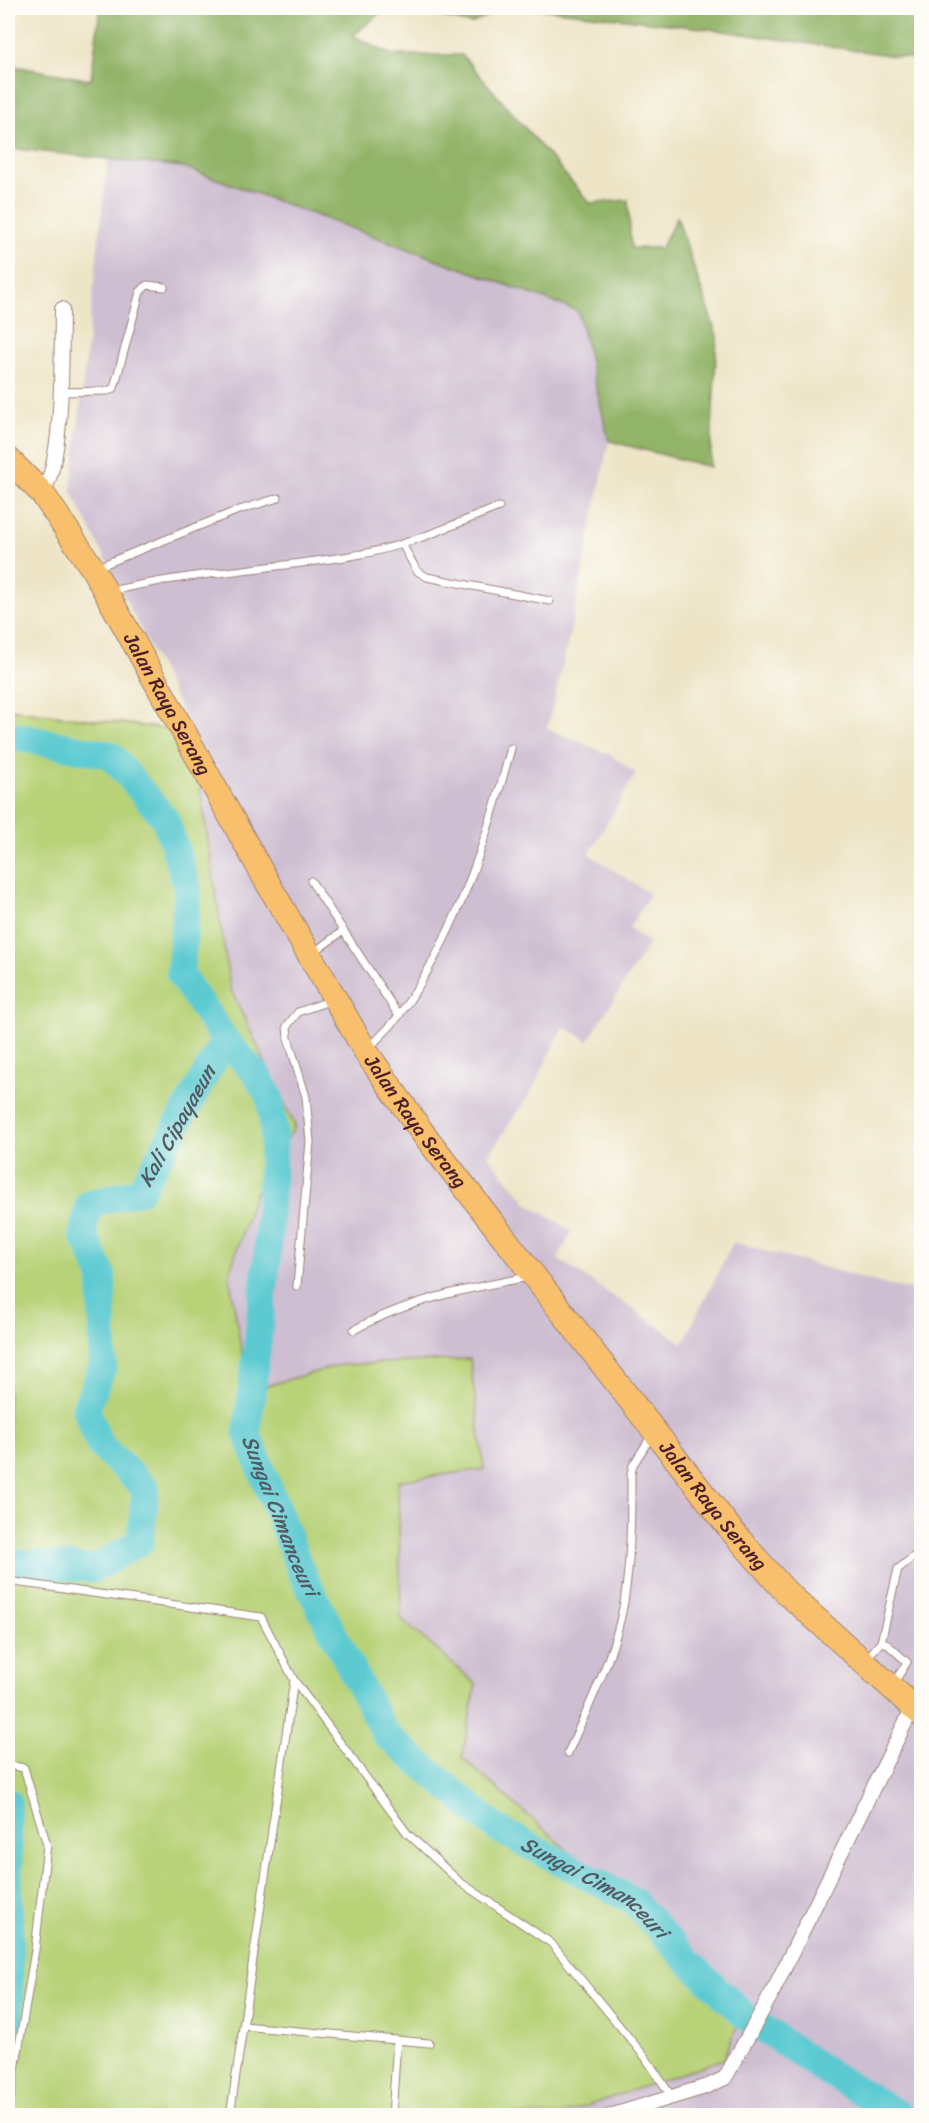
<svg xmlns="http://www.w3.org/2000/svg" width="929" height="2123" font-family="Sriracha,sans-serif">
<style>
.industrial{fill:#cebed1}
.green{fill:#b8d278;stroke:#817852;stroke-width:1.5}
.forest{fill:#92b468;stroke:#6e6a4a;stroke-width:1.5}
.lines{fill:none;stroke-linecap:round;stroke-linejoin:round}
.river{stroke:#5dcad2;stroke-width:28}
.lane-casing{stroke:#9c8279;stroke-width:9}
.street-casing{stroke:#9c8279;stroke-width:16}
.highway-casing{stroke:#9c8279;stroke-width:26}
.lane{stroke:#fff;stroke-width:7}
.street{stroke:#fff;stroke-width:14}
.highway{stroke:#f8bf6c;stroke-width:24}
.labels{text-anchor:middle;dominant-baseline:central;stroke-width:4.5;stroke-linejoin:round;paint-order:stroke}
.street-label{font-size:20px;fill:#4a1f2b;stroke:#fdfcf7}
.water-label{font-size:21px;font-style:italic;fill:#515b65;stroke:#fdfcf7}
</style>
<rect width="100%" height="100%" fill="#fdfcf7"/>
<filter id="ink" filterUnits="userSpaceOnUse"><feTurbulence type="fractalNoise" baseFrequency=".0167" numOctaves="2"/><feDisplacementMap in="SourceGraphic" scale="12" xChannelSelector="R" yChannelSelector="G"/><feConvolveMatrix kernelMatrix="1 2 1 2 8 2 1 2 1" color-interpolation-filters="sRGB"/></filter>
<filter id="wash" filterUnits="userSpaceOnUse"><feTurbulence type="fractalNoise" baseFrequency=".008" numOctaves="4" result="noise"/><feDisplacementMap in="SourceGraphic" scale="24" xChannelSelector="R" yChannelSelector="G"/><feGaussianBlur stdDeviation="1.35" result="paint"/><feColorMatrix in="noise" values="0 0 0 0 0 0 0 0 0 0 0 0 0 0 0 0 0 1.4 0 .05"/><feComposite in="paint" operator="in"/></filter>
<g filter="url(#wash)">
<rect width="100%" height="100%" fill="#eee5c7"/>
<!-- industrial -->
<path class="industrial" d="M108,158L184,167L578,311L609,441L567,647L547,729L609,754L636,773L589,854L650,894L629,928L649,943L588,1041L563,1026L533,1089L488,1156L528,1204L572,1231L558,1259L683,1343L733,1242L891,1286L921,1291V2115H560L723,2060L745,2005L461,1758L476,1684L401,1619L398,1480L340,1365L248,1391L229,1274L254,1195L295,1126L230,988L192,732L71,490Z"/>
<!-- green -->
<path class="green" d="M8,709L192,732L230,988L295,1126L254,1195L229,1274L248,1391L340,1365L470,1359L484,1469L398,1481L401,1619L476,1684L462,1758L745,2005L724,2059L560,2115H8Z"/>
<!-- forest -->
<path class="forest" d="M100,8H386L353,36L392,55H462L590,203L628,200L631,248H661L677,217L717,336L710,467L609,441L578,311L184,167L8,148V65L91,80Z
M406,8H504L471,24Z
M530,8H921V60L702,28Z"/>
<g class="lines">
<!-- river -->
<g class="river">
<path id="s1" d="M8,735L111,755L166,820L188,890L180,974L225,1040L257,1075L270,1098L274,1133L267,1261L247,1433L301,1571L385,1734L496,1828L632,1900L686,1959L744,2015L821,2068L901,2116"/>
<path id="s2" d="M8,1562L94,1569L140,1542L146,1489L99,1444L86,1408L103,1366L102,1274L83,1234L89,1204L140,1191L225,1040"/>
<path d="M8,1802L10,2020L8,2024"/>
</g>
</g>
</g>
<g filter="url(#ink)">
<g class="lines">
<defs>
<path id="lane" d="M59,392L108,391L114,388L140,292L147,285L164,287
M402,544L417,571L427,577L550,601
M98,567L236,511L278,498
M111,591C192,572 275,569 356,555C406,547 452,525 499,507
M311,881L399,1016
M314,952L343,931
M369,1048C379,1037 392,1026 400,1014C457,934 486,841 511,748
M297,1286L310,1142L306,1097L288,1038L287,1026L298,1012L332,1000
M354,1330C406,1300 470,1288 528,1277
M8,1581L261,1617L294,1680
M867,1658L881,1642
M894,1683L907,1662L886,1643L881,1642L898,1569L922,1550
M568,1753C589,1704 615,1655 624,1602C631,1560 631,1516 631,1474L633,1465L652,1435
M8,1765L24,1768L47,1845L35,1950L8,2112
M243,2026L429,2043
M230,2116L294,1680L407,1833L460,1882L551,1943L645,2057L672,2097
M392,2116L397,2040"/>
<path id="street" d="M42,493C65,460 61,353 62,309
M610,2116L708,2086L725,2078L772,1993L913,1707"/>
<g id="highway">
<path id="s3" d="M8,459L42,493L93,569L266,880L366,1052L422,1132L732,1531L785,1591L922,1715"/>
</g>
</defs>
<!-- lane casing -->
<use href="#lane" class="lane-casing"/>
<!-- street casing -->
<use href="#street" class="street-casing"/>
<!-- highway casing -->
<use href="#highway" class="highway-casing"/>
<!-- lane -->
<use href="#lane" class="lane"/>
<!-- street -->
<use href="#street" class="street"/>
<!-- highway -->
<use href="#highway" class="highway"/>
</g>
</g>
<g class="labels">
<!-- street labels -->
<g class="street-label">
<text stroke="none"><textPath href="#s3" startOffset="294">Jalan Raya Serang</textPath></text>
<text stroke="none"><textPath href="#s3" startOffset="780">Jalan Raya Serang</textPath></text>
<text stroke="none"><textPath href="#s3" startOffset="1266">Jalan Raya Serang</textPath></text>
</g>
<!-- water labels -->
<g class="water-label">
<text stroke="none"><textPath href="#s2" startOffset="636">Kali Cipayaeun</textPath></text>
<text stroke="none"><textPath href="#s1" startOffset="927">Sungai Cimanceuri</textPath></text>
<text stroke="none"><textPath href="#s1" startOffset="1431">Sungai Cimanceuri</textPath></text>
</g>
</g>
<!-- margin -->
<rect width="929" height="2123" fill="none" stroke="#fdfcf7" stroke-width="30"/>
</svg>
